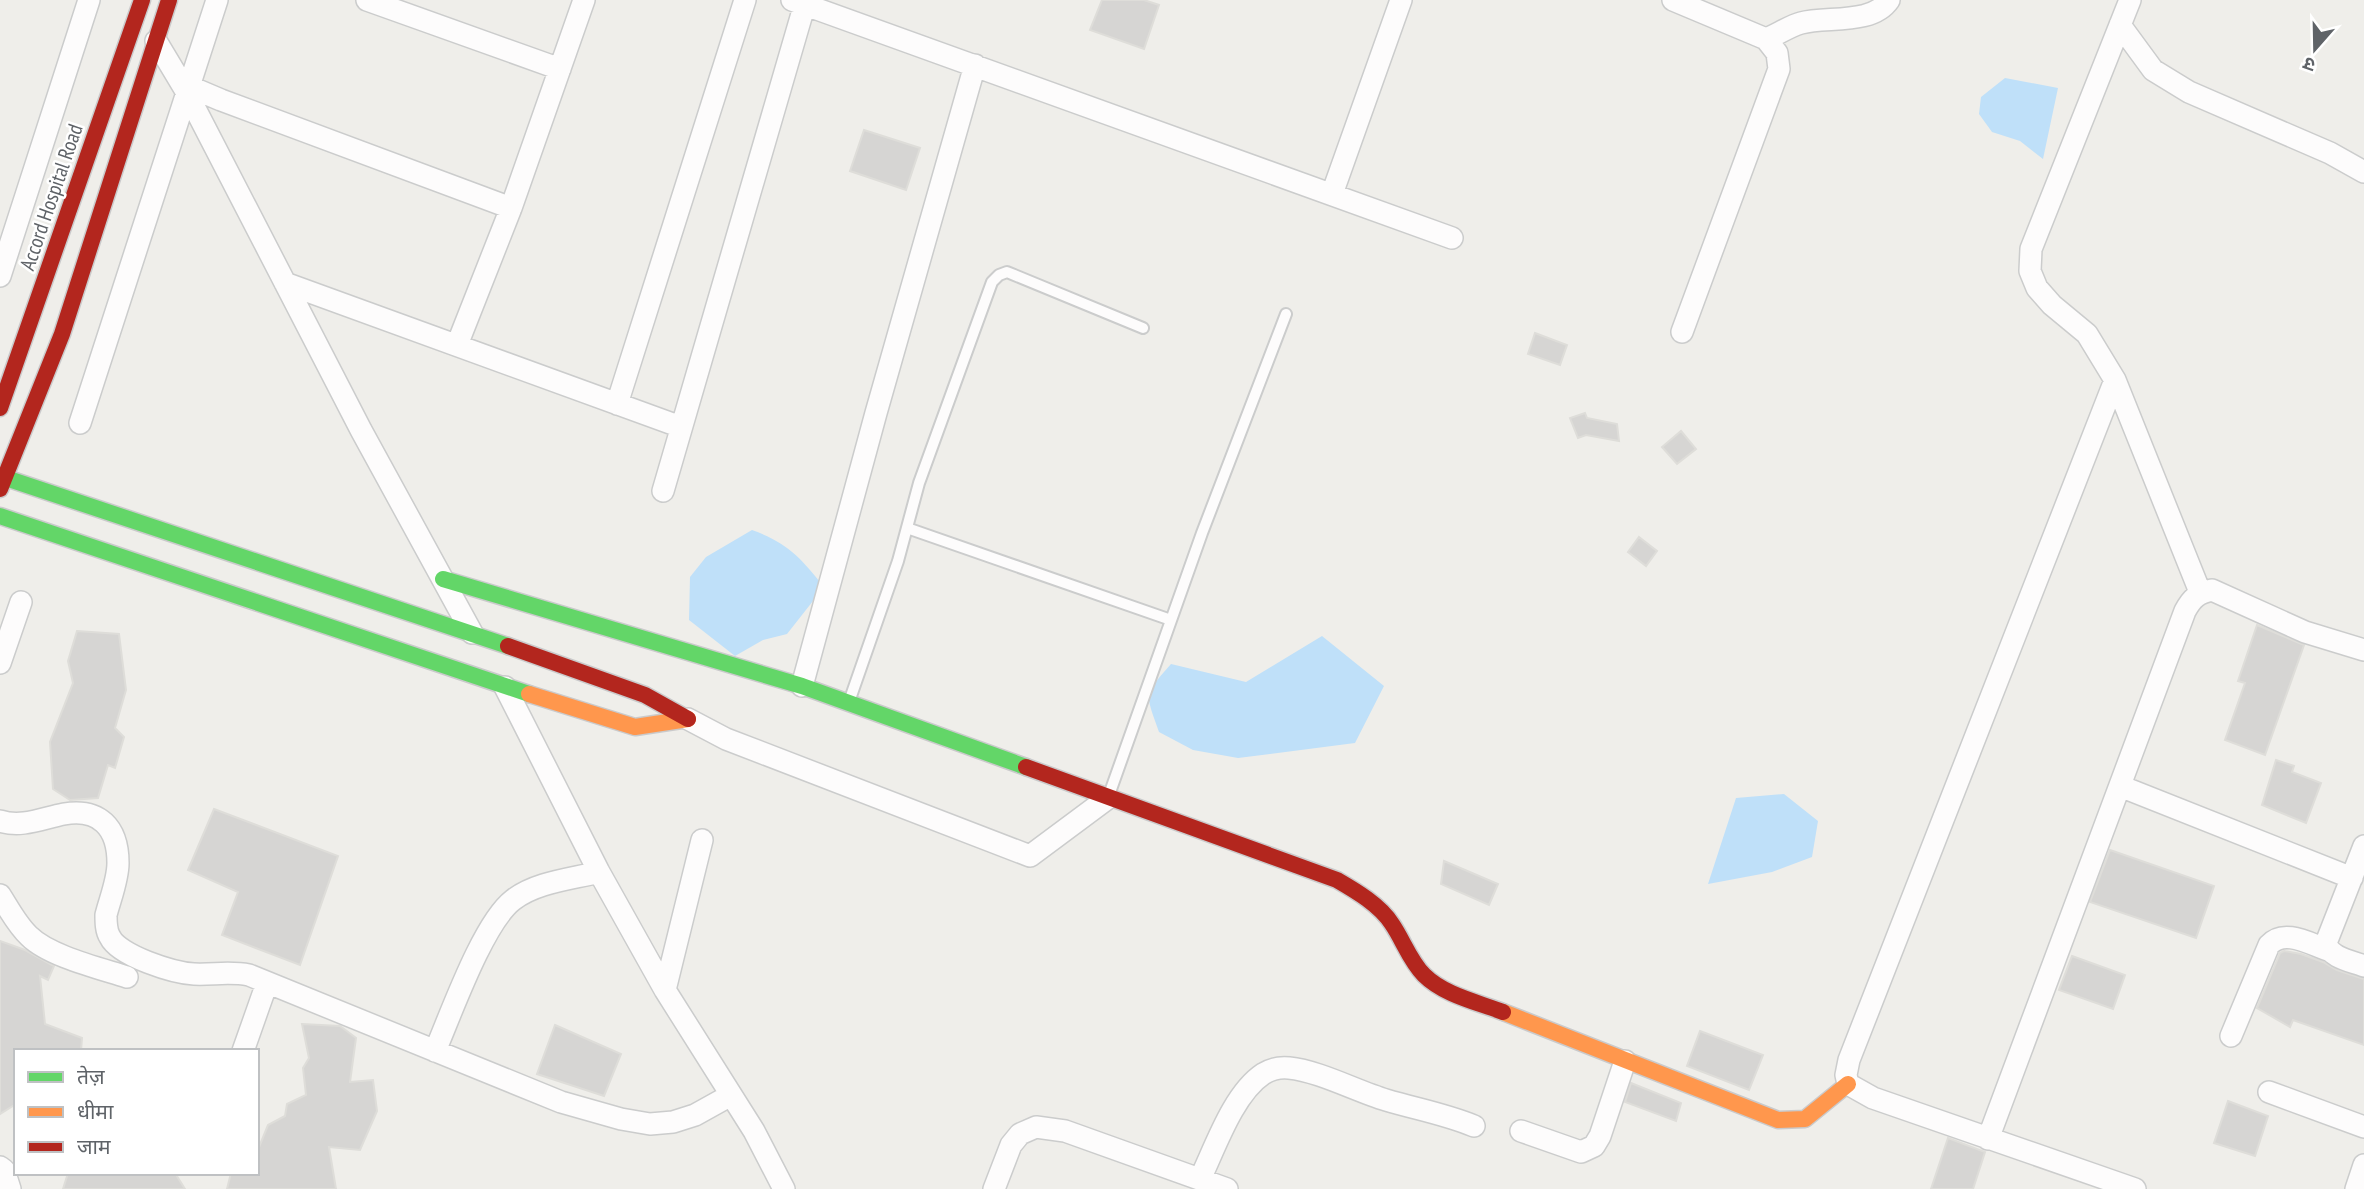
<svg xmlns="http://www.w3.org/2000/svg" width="2364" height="1189" font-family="'PT Sans Narrow','Noto Sans Devanagari',sans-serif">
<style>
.water{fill:#bfe0f9}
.building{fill:#d6d5d3;stroke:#deddd9;stroke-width:2}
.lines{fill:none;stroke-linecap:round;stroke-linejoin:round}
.lane-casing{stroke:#cbcccc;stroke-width:14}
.street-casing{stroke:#cbcccc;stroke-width:24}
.fast-casing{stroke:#cacacb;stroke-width:19}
.slow-casing{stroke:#cacacb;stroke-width:19}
.jam-casing{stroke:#cacacb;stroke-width:19}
.lane{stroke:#fdfcfc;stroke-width:10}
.street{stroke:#fdfcfc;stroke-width:21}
.fast{stroke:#63d668;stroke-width:16}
.slow{stroke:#ff974d;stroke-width:16}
.jam{stroke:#b3261e;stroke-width:16}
.labels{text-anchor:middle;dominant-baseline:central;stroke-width:5;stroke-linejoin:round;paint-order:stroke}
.street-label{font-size:21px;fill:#5f6368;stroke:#fff}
</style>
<rect width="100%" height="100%" fill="#efeeea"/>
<!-- water -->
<path class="water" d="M2005,78L2058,88L2043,159L2020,141L1992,132L1979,114L1981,97Z
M752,530C788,543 801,558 824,587L787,634L763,640L735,656L689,620L690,577L706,557Z
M1322,636L1384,686L1355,743L1238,758L1193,750L1159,732C1145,692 1143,696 1171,664L1246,682Z
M1784,794L1818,821L1812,857L1772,872L1708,884L1736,798Z"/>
<!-- building -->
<path class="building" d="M1102,0H1144L1159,5L1144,49L1090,30Z
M864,130L920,148L906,190L850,171Z
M1535,333L1567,345L1560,365L1528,354Z
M1585,413L1587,418L1617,424L1619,441L1586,435L1578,438L1570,418Z
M1681,431L1696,449L1677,464L1662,447Z
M1639,537L1657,551L1646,566L1628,552Z
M2257,625L2304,645L2265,755L2225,740L2245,683L2238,681Z
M77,631L119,634L126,690L115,728L124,737L115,768L108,765L98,798L70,800L53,789L50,742L73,683L68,661Z
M2276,760L2294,766L2292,772L2321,783L2306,823L2262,805Z
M214,809L338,856L300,965L222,935L238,892L188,870Z
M2110,850L2214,886L2196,938L2090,902Z
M1444,861L1498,884L1489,905L1441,884Z
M0,941L25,950L54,966L48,980L40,976L45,1024L82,1038L81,1051H16V1104L0,1114Z
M2284,951L2301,954L2323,962L2337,970L2364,979V1045L2293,1020L2290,1027L2257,1008L2280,953Z
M2072,956L2125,975L2113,1009L2059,990Z
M302,1024L340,1026L356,1038L350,1082L373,1080L377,1111L360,1150L329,1147L336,1189H227L231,1173H257V1152L268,1125L285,1116L287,1104L306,1095L303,1068L309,1058Z
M555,1025L621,1054L604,1096L537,1074Z
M1700,1031L1763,1055L1749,1090L1687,1066Z
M1631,1083L1681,1103L1676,1121L1625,1102Z
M2228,1101L2268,1116L2255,1156L2214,1143Z
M1948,1138L1985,1152L1973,1189H1931Z
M68,1173H175L185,1189H63Z"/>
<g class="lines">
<defs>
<path id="lane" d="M907,528L1171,620
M850,699L898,561L919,483L992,282L999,275L1007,272L1143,328
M1109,795L1202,533L1286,314"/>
<path id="street" d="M367,0L560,69
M792,0L1452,238
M1673,0L1766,39L1777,53L1779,69L1682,332
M2130,0L2031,249L2030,271L2037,288L2052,305L2087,334L2115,380L2200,592
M2120,25L2153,70L2189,92L2330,153L2364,172
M1766,39C1778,34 1790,26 1801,23C1827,16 1872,25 1889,0
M156,41L186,91L361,430L472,633
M188,86L221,100L511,208
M1332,194L1401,0
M0,276L89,0
M285,283L681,427
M457,345L511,208L584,0
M2115,380L1849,1060L1846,1075L1848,1084L1873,1098L2135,1189
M617,404L745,0
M80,423L217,0
M663,491L806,0
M0,663L21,602
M802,686L876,413L975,65
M505,687L599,872L665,990L754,1131L784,1189
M688,719L726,739L1030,856L1108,798
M2120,786L2352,878
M0,821C22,828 43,818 64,814C99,808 118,827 118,863C118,880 110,899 106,915C106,922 106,931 110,937C119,956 174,973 194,974C213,975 229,971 249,975L561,1102L621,1119L650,1124L673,1122L695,1115L731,1095
M2364,846L2326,943C2330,958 2351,961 2364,966
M0,895C9,909 17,925 29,936C49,956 99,968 127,977
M665,990L702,840
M2231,1036L2269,945C2284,928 2310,944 2328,950
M243,1051L267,983
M435,1051C451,1014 483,923 513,900C536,882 572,879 599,872
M2269,1092L2364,1127
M1521,1131L1581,1152L1594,1146L1600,1136L1625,1061
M1988,1139L2185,611C2192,598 2198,593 2212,590L2305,632L2364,650
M0,1167L4,1170L10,1189
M1200,1179C1215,1148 1233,1094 1263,1074C1271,1069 1280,1067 1289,1068C1319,1071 1356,1091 1386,1100C1416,1109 1445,1114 1474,1126
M994,1189L1011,1145L1020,1134L1036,1127L1065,1131L1227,1189
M2356,1189L2364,1165"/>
<path id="fast" d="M0,476L508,646
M0,516L529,694
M443,579L802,686L1026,767"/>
<path id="slow" d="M529,694L635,727L688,719
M1503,1012L1778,1120L1805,1119L1848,1084"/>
<path id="jam" d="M0,408L142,0
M0,489L62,334L169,0
M508,646L645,695L688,719
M1026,767L1337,880C1356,891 1380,905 1392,924C1403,940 1410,961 1424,975C1444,995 1477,1002 1503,1012"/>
</defs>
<!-- lane casing -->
<use href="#lane" class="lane-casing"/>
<!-- street casing -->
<use href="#street" class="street-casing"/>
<!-- fast casing -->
<use href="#fast" class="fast-casing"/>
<!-- slow casing -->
<use href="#slow" class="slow-casing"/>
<!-- jam casing -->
<use href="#jam" class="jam-casing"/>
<!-- lane -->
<use href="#lane" class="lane"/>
<!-- street -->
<use href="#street" class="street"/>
<!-- fast -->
<use href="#fast" class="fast"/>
<!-- slow -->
<use href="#slow" class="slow"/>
<!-- jam -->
<use href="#jam" class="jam"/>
</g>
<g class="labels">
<!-- street labels -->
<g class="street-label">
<text transform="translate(51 197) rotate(-71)">Accord Hospital Road</text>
</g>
</g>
<!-- legend -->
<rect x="14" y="1049" width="245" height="126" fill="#ffffff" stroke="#bfc1c3" stroke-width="2"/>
<rect x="28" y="1072" width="35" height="10" fill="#63d668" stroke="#bfc1c3" stroke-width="2"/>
<text x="77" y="1084" font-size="21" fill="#5f6368">तेज़</text>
<rect x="28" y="1107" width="35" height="10" fill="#ff974d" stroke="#bfc1c3" stroke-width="2"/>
<text x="77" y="1119" font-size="21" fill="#5f6368">धीमा</text>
<rect x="28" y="1142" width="35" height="10" fill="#b3261e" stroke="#bfc1c3" stroke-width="2"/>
<text x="77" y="1154" font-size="21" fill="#5f6368">जाम</text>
<!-- north arrow -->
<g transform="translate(2315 49) rotate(200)" stroke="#ffffff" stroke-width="5" paint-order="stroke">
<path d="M0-5L12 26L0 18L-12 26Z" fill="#5f6368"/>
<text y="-10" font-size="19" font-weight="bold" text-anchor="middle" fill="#5f6368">उ</text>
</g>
</svg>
